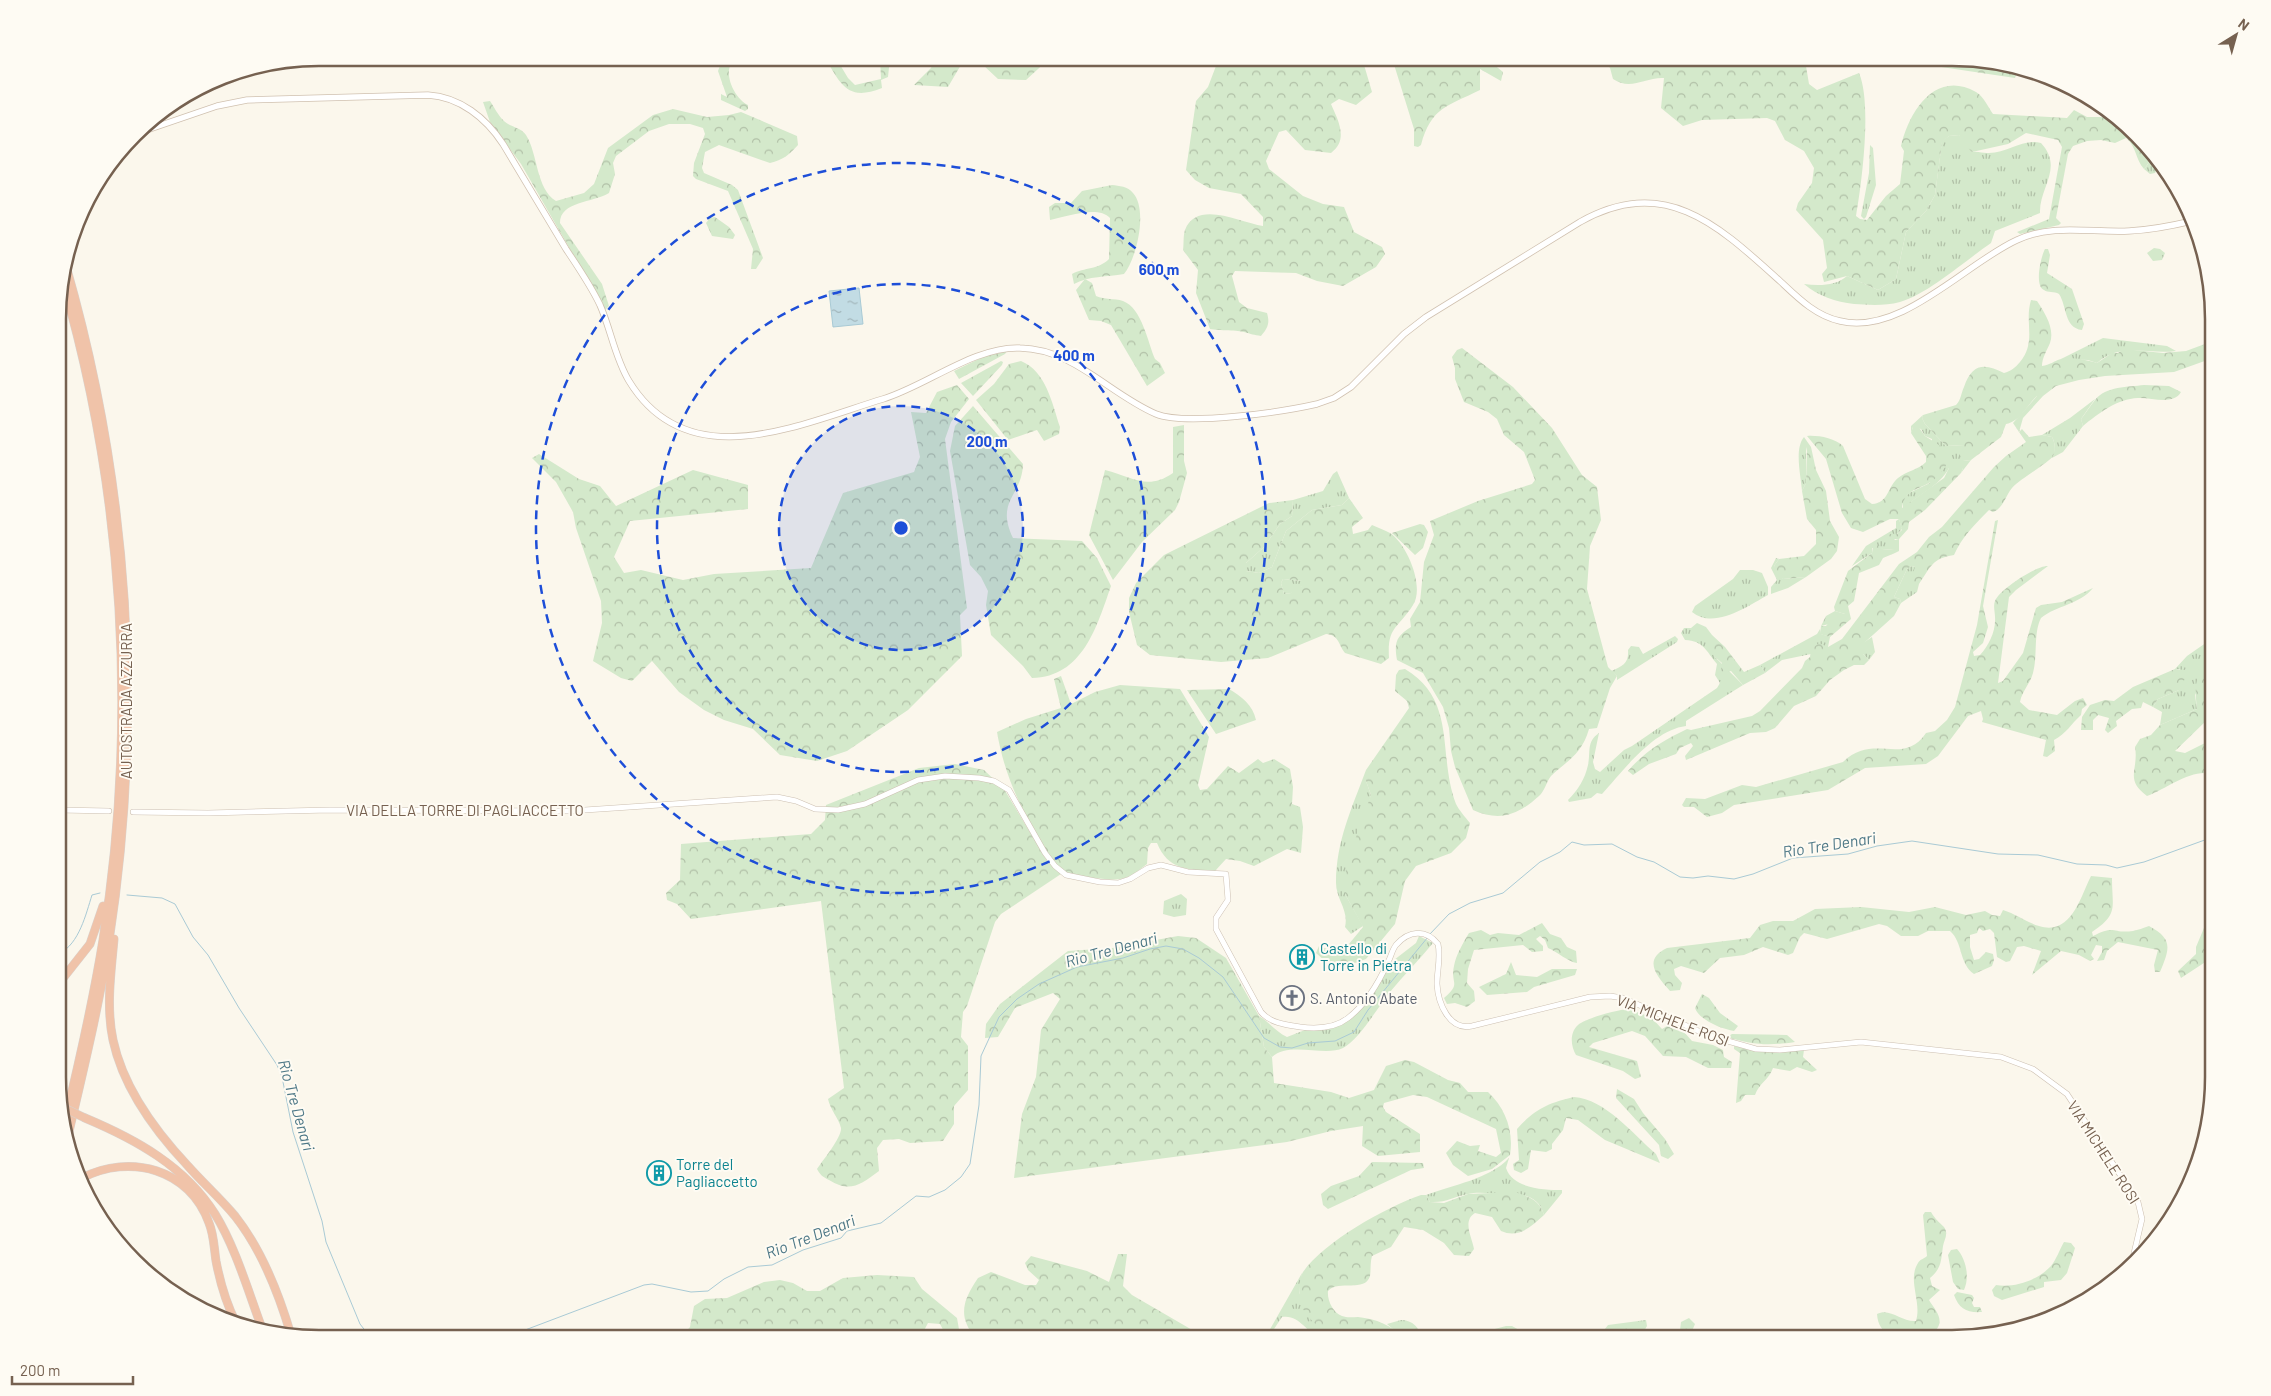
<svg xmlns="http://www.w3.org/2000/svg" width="2271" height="1396" font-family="Barlow,sans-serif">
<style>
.grass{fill:url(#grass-tufts)}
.forest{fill:url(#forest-crowns);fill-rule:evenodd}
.water{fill:url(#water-ripples);stroke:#a9cad5}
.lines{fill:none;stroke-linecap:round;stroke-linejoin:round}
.stream{stroke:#a9cad5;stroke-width:1}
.tertiary-casing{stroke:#cdc0b2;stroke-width:6}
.secondary-casing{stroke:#d0c1b0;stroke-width:7}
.motorway-casing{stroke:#d9d3ce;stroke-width:9}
.tertiary{stroke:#fff;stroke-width:5}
.secondary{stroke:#fff;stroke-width:5.5}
.motorway{stroke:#f0c3a9;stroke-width:8}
.motorway-bridge-casing{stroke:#d9d3ce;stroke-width:9;stroke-linecap:butt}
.motorway-bridge{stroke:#f0c3a9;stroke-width:8}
.ring{fill:none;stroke:#1d4ed8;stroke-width:2.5;stroke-dasharray:9 6}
.labels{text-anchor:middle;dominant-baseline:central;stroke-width:4;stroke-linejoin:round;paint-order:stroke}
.street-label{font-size:15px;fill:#766150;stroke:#fefbf3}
.culture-label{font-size:15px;fill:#0d838f;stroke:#fefbf3;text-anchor:start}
.worship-label{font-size:15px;fill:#5b616d;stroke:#fefbf3;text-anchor:start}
.water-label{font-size:16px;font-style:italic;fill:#4c7786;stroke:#fefbf3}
.rim{fill:none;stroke:#766150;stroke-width:2.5}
.centre{fill:#1d4ed8;stroke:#fefbf3;stroke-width:2.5}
.ring-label{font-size:15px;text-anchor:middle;font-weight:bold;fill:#1d4ed8;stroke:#fefbf3;stroke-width:4;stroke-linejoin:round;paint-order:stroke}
</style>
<defs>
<pattern id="grass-tufts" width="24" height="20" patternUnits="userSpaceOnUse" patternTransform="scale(1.25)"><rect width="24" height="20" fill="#d4e9cb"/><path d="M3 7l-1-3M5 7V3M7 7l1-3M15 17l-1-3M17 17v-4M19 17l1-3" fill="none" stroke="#b1c0a7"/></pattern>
<pattern id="forest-crowns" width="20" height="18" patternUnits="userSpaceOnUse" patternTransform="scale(1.25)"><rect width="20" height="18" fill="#d4e9cb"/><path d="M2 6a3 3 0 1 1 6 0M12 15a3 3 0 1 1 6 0" fill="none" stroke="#b1c0a7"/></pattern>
<pattern id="water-ripples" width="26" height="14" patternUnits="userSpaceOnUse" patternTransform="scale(1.25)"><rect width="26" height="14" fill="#c2dce4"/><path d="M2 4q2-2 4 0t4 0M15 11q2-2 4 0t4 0" fill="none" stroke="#a2b6bb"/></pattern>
</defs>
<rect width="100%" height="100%" fill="#fbf7ec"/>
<!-- grass -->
<path class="grass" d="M1959,135L1972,152C1978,151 1982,153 1987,153C2007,154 2022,138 2041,143C2064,168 2039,187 2040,213L1995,231L1991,243C1966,260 1928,294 1900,302C1885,306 1869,305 1854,304C1836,302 1818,296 1804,284C1819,286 1836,286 1847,276L1878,290L1896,279L1906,232L1926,211L1935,195L1942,141L1949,136Z
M1870,145L1873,148L1876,185L1866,217L1864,219L1861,216L1869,173Z
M2149,147L2160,163L2155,173L2150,174L2144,169C2151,162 2151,156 2149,147Z
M2154,248L2160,249L2165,253L2162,260L2153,261L2147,253Z
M2103,338L2167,346L2176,351C2149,355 2120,342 2097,363L2088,360L2061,359Z
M2037,396H2043L2023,418L2019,432L2013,423Z
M2095,399L2081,419L2083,426L2063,452L2052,458C2055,452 2056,444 2052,437L2042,435L2070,418Z
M1923,415L1922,418L1925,424L1946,446L1964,445L1963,461L1971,460L1961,473L1963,468H1949C1939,487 1918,494 1903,509V499L1909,493L1930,483L1932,439L1925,436L1921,429L1913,427L1911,433V426Z
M1804,437L1811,447H1807L1806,451V483L1802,491C1801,476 1794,449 1804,437Z
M1337,471L1349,498L1342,505L1312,510L1286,531L1272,567L1259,573L1246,571V563L1264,547L1280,524L1292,516L1293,500L1323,491L1333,474Z
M1899,519L1902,529L1897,534H1890L1895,540L1899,539V551L1895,553L1894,550L1872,548V553L1852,566L1866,546L1896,528V521Z
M1776,558L1779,559L1774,566L1783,579L1806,577L1788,588L1771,594V587L1777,580L1771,568Z
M1912,566L1915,567L1914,584H1919L1917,592L1901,603L1900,599L1894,597L1907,569Z
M1740,570H1753L1762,573L1768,587V595C1748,606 1714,630 1692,612L1695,606L1733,579Z
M1283,579L1302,581V586L1291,593L1284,594L1281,583Z
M1835,611L1845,614V620L1821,626L1826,616Z
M1697,623L1706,627L1712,635L1715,657L1743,685L1686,721V726C1653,730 1623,771 1602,794L1597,793L1591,798L1569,802L1568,800C1578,790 1585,779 1588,765C1591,752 1586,742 1599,733L1593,762L1595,769L1600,772L1624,750L1632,746L1717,688L1720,683L1715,675L1717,664C1706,651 1704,641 1685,640L1681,633L1684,628H1691Z
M1820,629L1821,634L1830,637L1828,647L1812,649L1811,654L1782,660L1765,673L1760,665L1817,634Z
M1675,636L1678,639L1677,642L1617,680V676L1611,671C1623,666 1629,663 1628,650L1631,646L1639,647L1643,654Z
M1872,637L1875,652L1869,660L1863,654V643Z
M2210,640L2213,642V665L2210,664L2195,695L2197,709L2160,725L2162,712L2153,707L2158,699L2179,690L2180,669H2175L2187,656Z
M1366,770V781L1371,795L1345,894L1363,926L1351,934L1345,927C1349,910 1336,899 1336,883C1336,841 1352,808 1366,770Z
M1181,894L1187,899L1186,915L1174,917L1163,914L1164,901Z
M1419,936L1433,943C1419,960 1404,975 1390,992C1378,1007 1359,1040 1343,1048C1325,1057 1289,1041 1272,1057L1264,1047L1259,1016C1269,1022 1276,1032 1287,1037L1305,1030H1326L1362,1007L1394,960L1416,943Z
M1509,1158L1506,1168C1513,1189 1545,1190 1562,1190V1193L1544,1215C1538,1191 1511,1193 1491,1193C1484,1193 1475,1192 1468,1194C1452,1197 1447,1203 1430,1202L1426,1195C1452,1185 1490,1179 1509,1158Z
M1302,1273L1299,1293L1328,1334L1340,1338C1334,1338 1325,1340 1320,1338C1306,1332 1299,1314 1282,1317L1268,1338H1265Z
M1689,1318L1695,1324L1689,1338H1679L1681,1322Z
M1401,1320C1413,1320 1419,1328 1423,1338H1403L1387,1324Z
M1646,1320L1647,1326L1640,1338H1598L1608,1325Z
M1506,1326H1512L1521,1331V1338H1461Z"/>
<!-- forest -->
<path class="forest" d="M723,58H742C718,60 731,97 748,105V109L745,111L721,100V94L727,97L718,71Z
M825,58H836L848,78L855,85L881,79L880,58H890L888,77L881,80L882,88C847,102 841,84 825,58Z
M935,58H965L948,87L914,85L931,68Z
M983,58H1050L1026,80L998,79L982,64Z
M1219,58H1362L1372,92L1356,105L1339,99L1331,104C1338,120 1349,140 1331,153L1305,150L1286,130L1279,132L1266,161L1269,169L1303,196L1323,204L1344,207L1354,232L1382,247L1385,254L1376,267L1343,286L1317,281L1296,273L1235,271L1232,276L1239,302L1247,308L1267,313C1270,323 1268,328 1261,336C1254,335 1251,334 1244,332C1239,330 1219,331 1210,329L1196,293L1198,270L1183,250C1184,244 1183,236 1185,230C1197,199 1241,223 1263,226V217L1241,194L1209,188L1195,180L1186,170L1196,101L1208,87Z
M1392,58H1492V63L1503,72L1501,81L1480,69V90C1448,106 1431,107 1421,145L1418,147L1414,146V129Z
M1593,58H1699L1701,60L1705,58H1792L1806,66L1809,84L1817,90L1859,73C1872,103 1862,182 1856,216L1860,219L1867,220L1886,196L1900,184L1904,151L1901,146C1909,112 1935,69 1976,92C1984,97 1988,107 1993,114L2067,118L2074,110L2087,117H2114C2128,129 2164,149 2144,169C2135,159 2137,147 2126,138L2115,143L2101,140L2087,141L2073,146L2068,154L2056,218L2061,223L2059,225L2020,234L2017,232L2049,219L2062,147L2058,140L2026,133L2008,144L1972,152L1962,142L1959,135L1949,136L1942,142L1935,195L1926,211L1906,232L1896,279L1878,290L1847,276L1824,282L1822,274L1827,268L1823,240L1796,210L1798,203L1812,183L1814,168L1804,151L1785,140L1775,121L1767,118L1702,120L1683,126L1661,108L1664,78C1645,77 1631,91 1613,79L1610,68L1603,59Z
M1933,59C1950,59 2007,59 2016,75L2015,78L1928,65L1927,61Z
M490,101C494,107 498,115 503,120C509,127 521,127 526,135C538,154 536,189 556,201L584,193L594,184L608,148L653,115L673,109L707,117L729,115L741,112L797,136L798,145C789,155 783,160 770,163L719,145L705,152L702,168L704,173L732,185L738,190L763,258L756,269H751L753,249L728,191L696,179L693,176L694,163L705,134L703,128L690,124H669L649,131L616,156L613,163L615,174L609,193C593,203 560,201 560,223L602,284L609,306L605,310L521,164L490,122L483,102Z
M1112,185C1119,186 1128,186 1133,193C1148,209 1137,258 1124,274C1107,277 1088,276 1074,284L1072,274C1085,267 1098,270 1109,259L1110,218C1098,205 1066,217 1050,220L1049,207L1055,203H1071L1082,191Z
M715,217L729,227L735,235L733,239L712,236L706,223L710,218Z
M2045,249H2048L2050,255L2047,273L2072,289L2084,324L2082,330C2064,328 2067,306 2059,294C2054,291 2048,293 2044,290C2034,286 2041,256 2045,249Z
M1085,279L1092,283L1096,296C1105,300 1114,298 1123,301C1142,308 1148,343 1155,359L1160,363L1165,373L1147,386L1111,325L1101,321L1089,320L1076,290Z
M2031,300L2037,301C2045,313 2055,329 2050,343C2047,350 2042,358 2042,366C2050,365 2054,361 2061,359C2072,357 2087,360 2097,363L2112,353H2118L2124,349L2163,353L2186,351L2213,341V358L2174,372L2105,376L2079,380L2056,386L2043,396H2037C2026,406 2021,421 2006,424L2001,437L1971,460L1963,461L1959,455L1964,445L1946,446L1925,424L1922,418L1923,415L1956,405C1961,400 1961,393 1964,387C1972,363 1985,363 2004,373C2011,371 2015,368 2020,362C2037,341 2024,323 2031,300Z
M1462,348L1513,387L1552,428L1582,475L1597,487L1601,520L1590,546L1587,589L1608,667L1617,676L1610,688L1597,728L1589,729C1582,754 1568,760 1551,776C1546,782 1545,791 1539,796C1518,815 1500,822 1473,810L1455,767L1451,751L1449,728L1443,707L1423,673L1397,660C1394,643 1396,636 1411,627L1410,619L1420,602L1424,562L1434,535L1430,521L1478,501L1532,484L1535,480L1524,452L1504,435L1497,419L1488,412L1464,402L1455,379V368L1452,357L1457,350Z
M1007,351L1005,354L959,379L954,371L983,357Z
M1001,361L1003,362L1002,365L973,396L961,383Z
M1021,361C1046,371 1052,403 1060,427L1059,434L1044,441L1037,430L1008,440L976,400L994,384L1009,364Z
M957,385L969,399L951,422L945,439L967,608L960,615L962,656L908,710L847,751L817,761L780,755L753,729L724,720L704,710L679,692L652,661L632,681L621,678L593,661L602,623L601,601L576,528L573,512L556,482L532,458L539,454L579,479L600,486L616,506L693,470L748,485V509L630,521L614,557L624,573L641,570L683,580L714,574L811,568L843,493L914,472L920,457L911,412L926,413L937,392Z
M2144,385L2169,386L2181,392C2173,406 2151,397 2138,398C2117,399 2099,413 2083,426L2081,419C2086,413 2090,406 2095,400C2106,386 2128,387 2144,385Z
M973,406L1023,464C1022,497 995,500 1013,538L1082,541L1097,558L1111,586C1097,626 1083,677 1032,678L1023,666L991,635L986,605L988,591L981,577L970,565L950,451L955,426Z
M1184,425V461L1187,473L1179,502L1175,510L1142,542L1113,580L1089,535L1105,470C1133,477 1147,491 1173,473V427Z
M1918,426L1925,436L1942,447L1946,466C1941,472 1935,480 1929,483C1916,490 1904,491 1902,508L1944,478L1949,468L1960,464L1963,468L1961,473L1925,510L1909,522L1908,529L1899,539H1889L1888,536L1890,534H1897L1902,530L1899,519H1890L1863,532L1851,528L1842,513L1826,459L1807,436C1817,435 1835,438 1843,446L1865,499L1872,504C1889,503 1887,487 1898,478C1906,471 1918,470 1926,462V456L1911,433L1913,427Z
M2022,429L2029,437L2042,435L2052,437C2055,442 2056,451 2053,456C2050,462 2021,478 2012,488C2005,496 2004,508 1993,512L1989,510C1975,524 1962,537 1954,555C1932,558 1930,568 1919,584L1914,585L1911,580L1915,567L1912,566L1907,569L1894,597L1900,599L1901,603L1894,616L1864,643L1863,654L1869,660L1864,665H1854L1844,670L1830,680L1816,696L1794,706L1775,728L1766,732L1750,733L1686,760L1685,756L1693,746L1691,743L1680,748L1676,754L1649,764L1633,775L1628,771C1645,751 1664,740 1687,729L1691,730L1752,716L1760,711L1802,668L1805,661L1810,657L1811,649L1819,643L1828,647L1842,639L1899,564L1917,552L1929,537L1942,527L1994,467L2006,456L2026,442L2019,432Z
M1807,447H1811L1816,470L1826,491L1830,521L1839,537L1837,551L1831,559L1806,577L1783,579L1777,575L1774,566L1779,559L1804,556L1816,544V530L1807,519L1802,491L1806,483Z
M1349,498L1363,518L1352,527L1353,534L1368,530L1372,525C1378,528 1385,530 1390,533C1407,544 1425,587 1413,605C1398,629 1387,626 1389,658L1381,664L1345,653C1338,644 1339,635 1326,634L1268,658L1221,662L1150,655L1137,645L1129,612V598L1136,583L1164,555L1269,503L1293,500L1292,516L1280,524L1264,547L1246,563V571L1259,573L1272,567L1286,531L1312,510L1342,505ZM1283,579L1302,581V586L1293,588L1291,593L1284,594L1281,583Z
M1998,520L1983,606L1988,627L1983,643L1973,652L1974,656L1980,655C1989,645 1996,631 1995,617C1995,612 1993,606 1995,601C1999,590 2037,565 2048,566L2016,590L2009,597L1998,683L2003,681L2023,653L2036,608L2041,605L2062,602L2093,588C2079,605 2057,605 2041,618C2033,634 2038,656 2033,673C2030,684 2022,691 2020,702L2029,710L2057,715L2075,701L2083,698L2087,705L2082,709L2081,715C2071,724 2066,734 2054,740L2055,751L2047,757L2043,756L2046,740L1982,722L1983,719L1981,711L1968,716L1938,756L1926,764L1865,768L1828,790L1734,805L1722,813L1707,817L1694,807H1684L1682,805L1686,798L1705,799L1742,785L1756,787L1843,762C1874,732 1903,767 1926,733L1935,731L1947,720L1955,707L1977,625L1995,521Z
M1420,524L1424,525L1428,532L1423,548L1415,555L1392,533Z
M1878,545L1882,549L1895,550V553L1883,558L1879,565L1859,573L1854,601L1848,606L1851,619L1830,637L1820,634L1821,626H1826L1830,621L1845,620V614L1835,611L1834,607L1848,571L1872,553L1873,546Z
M1712,635L1725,647L1744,672L1760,665L1765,673L1743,685L1731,671L1725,673L1721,671L1722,663L1715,657L1709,645Z
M2210,664L2213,665L2211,713L2207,720L2175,751L2185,753L2213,739V774C2191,768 2168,788 2147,796C2124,779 2139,770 2135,747L2140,739L2151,735L2160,725L2197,709C2195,691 2193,674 2210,664Z
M1405,669C1458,701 1437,755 1456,804C1459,810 1465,817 1470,823L1466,838L1451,853L1416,866L1405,881L1395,924L1366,959L1349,965L1325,961L1316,953L1319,946L1333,951L1344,950L1363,927L1345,894L1346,865L1371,795L1366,781V770L1409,708L1407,701L1395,691L1396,675L1399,670Z
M2175,669L2186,670L2187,675L2179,690L2158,699L2153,707L2143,702L2141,708L2132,709L2116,721L2117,726L2108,733L2105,730L2109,718L2098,715L2093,720V730H2081L2082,717L2090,705L2105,700L2114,701L2133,687Z
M1061,676L1071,704L1095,692L1120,685L1180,689L1209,737L1198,785L1200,790L1207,789L1228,766L1239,773L1258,759L1263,763L1274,759L1290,769L1293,787L1292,804L1300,807L1303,827L1301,853L1287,849L1254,866L1240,861L1226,859L1215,871C1188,870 1168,870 1157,843H1151L1148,848L1147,864C1126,881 1121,881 1094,878C1083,877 1070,876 1061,870C1052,863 1046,851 1041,842C1019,806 1004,773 997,732L1026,719L1061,708L1054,679Z
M1229,689C1241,696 1253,705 1256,720L1216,734L1187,690Z
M955,764L984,770L1004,789L1046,859L1061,874L1001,914L995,922L967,1006L963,1012L961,1037L968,1046V1090L954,1106V1124L943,1141L910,1143L899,1139L883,1140L877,1148L879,1171C860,1185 850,1193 829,1180C823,1177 820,1175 817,1169C823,1160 842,1137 841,1128C839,1119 830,1109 828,1099L844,1088L821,901L691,919L677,904L667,900L666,893L680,880L681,844L811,834L825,820L826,805L919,768Z
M2091,876L2112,878C2112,908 2119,914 2092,932L2093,936C2116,924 2112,934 2133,931C2138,930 2143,928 2149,926C2173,939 2170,948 2160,972H2155L2154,965L2158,950L2118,942L2107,951L2104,960L2097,961L2102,952V946L2096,945L2091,955L2094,959L2090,961L2079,955L2061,951L2032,975L2041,951L2024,946L2017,947L2010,961L2006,962L1997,957L1994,933L1990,929L1983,931L1979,928L1977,933L1970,935V947L1974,960L1979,959L1986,952L1993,954L1994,960L1992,966L1974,974C1959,964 1963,942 1950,931H1928L1918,936H1901L1887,926L1879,924L1827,939L1804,933L1800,937L1793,953L1788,955L1763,947L1744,955L1720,958L1704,973L1681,966L1674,969L1675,975L1682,983L1680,990L1670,991C1657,976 1642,960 1667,948L1750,938L1760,925L1773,921H1793L1815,909L1861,907L1909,912L1935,907L1966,915L1985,911L1992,915L2000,916L2003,910C2016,914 2026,922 2039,926C2071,936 2080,898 2091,876Z
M1542,923L1550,934L1561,938L1567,947L1576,951L1577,963C1568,962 1558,952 1548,948L1545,940L1540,936L1536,939L1543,946V951L1532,952L1523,945L1474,950L1468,969L1467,983L1474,991L1475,1001L1467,1007L1455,1003L1447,1004L1444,998C1462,983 1450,984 1454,966C1456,955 1463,943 1469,933L1481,930L1490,935L1498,933L1519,935Z
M2213,927V957L2181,978L2178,971L2196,954V947L2204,928Z
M1178,936L1196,938L1226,958L1259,1016L1264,1047L1272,1057L1274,1083L1331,1092L1349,1098L1374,1090L1386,1066L1405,1060L1414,1062L1448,1080L1460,1083L1468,1092H1488C1505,1108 1514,1130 1510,1155L1492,1169L1468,1176L1453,1165L1446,1153L1457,1141L1470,1146L1480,1145L1478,1151L1496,1157L1501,1153L1496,1129L1427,1097L1413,1095L1384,1103L1383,1107L1386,1112L1420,1134V1152L1378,1156L1362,1146L1363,1126L1331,1131L1287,1142L1014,1178L1022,1114L1036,1077L1041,1030L1060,999L1053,993L1015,1008L998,1037L985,1038L986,1024L1000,1004L1068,951L1112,948Z
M1511,962L1516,975L1537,977L1552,969H1577L1575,975L1534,987L1527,992L1487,995L1479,987L1506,974Z
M1702,994L1709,998L1720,1013L1738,1026L1734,1031C1722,1029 1699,1020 1695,1008Z
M1628,1009L1651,1017L1662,1029L1669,1025L1684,1032L1692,1041L1713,1045L1723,1050L1724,1057L1732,1062L1731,1068H1708L1686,1057L1663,1056L1645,1036L1632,1031L1593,1043L1589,1047L1637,1061L1641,1077L1635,1079L1623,1071L1576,1055C1571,1047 1569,1033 1578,1025C1586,1018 1617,1010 1628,1009Z
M1732,1034L1787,1035L1795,1042C1768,1046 1753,1045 1727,1037Z
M1734,1046L1764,1052L1804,1050L1803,1057L1817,1070L1812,1072L1797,1067L1790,1071L1773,1068C1769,1080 1759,1083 1755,1095H1745L1741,1101L1736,1103L1740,1053L1734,1049Z
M1617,1089L1634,1099L1643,1113L1665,1139L1674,1154L1668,1159L1661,1156L1659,1145L1616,1098Z
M1574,1097C1605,1099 1633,1134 1656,1154L1660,1163L1605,1140L1578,1120L1566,1118L1563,1130L1552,1144V1149L1546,1152L1531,1150L1528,1169L1521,1173L1514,1170L1513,1164L1519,1160L1517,1129C1535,1109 1548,1103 1574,1097Z
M1372,1162L1423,1163L1424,1168L1411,1170L1328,1209L1323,1205L1321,1194L1331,1186L1359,1176Z
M1515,1192C1529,1197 1540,1200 1544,1215C1532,1226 1519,1239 1501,1231L1492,1217L1475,1213C1462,1221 1472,1237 1474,1249L1469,1256L1454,1255L1444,1243L1423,1230L1404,1227L1391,1247L1372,1256C1370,1263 1371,1270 1370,1276C1365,1293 1339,1279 1328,1291C1327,1300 1333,1313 1342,1316C1347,1318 1353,1317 1358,1317C1376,1319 1392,1325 1403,1338C1385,1338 1355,1342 1338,1338C1325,1334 1310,1321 1303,1309C1298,1300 1298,1281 1303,1272C1324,1242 1386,1207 1421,1195H1426L1430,1202L1444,1203L1468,1194Z
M1925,1212H1931C1935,1219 1939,1222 1944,1227C1949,1234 1944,1240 1943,1246C1941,1260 1942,1268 1930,1278L1932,1286L1940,1290L1929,1300C1935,1310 1945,1319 1936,1330L1927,1331L1925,1338C1904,1338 1879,1341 1877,1314C1890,1307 1901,1322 1916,1321C1922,1302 1907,1280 1918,1263C1920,1259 1924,1259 1927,1256L1923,1215Z
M2064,1242L2071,1243L2075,1248L2067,1273L2061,1280L2044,1282V1287L2002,1300L1994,1296L1992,1290L1996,1285C2015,1288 2038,1280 2051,1266C2056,1260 2060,1249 2064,1242Z
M1957,1249C1966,1259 1970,1277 1964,1290L1958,1289L1953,1282L1948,1255L1951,1250Z
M1118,1254H1127L1123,1286L1132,1295L1206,1338H976C957,1317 963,1300 978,1278L991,1272L1025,1285H1036L1039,1280L1028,1270L1025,1263L1031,1256L1087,1271L1109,1282Z
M877,1275L914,1277L922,1289L957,1318L960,1335L958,1338L947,1337L940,1324L928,1323L920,1338H761C743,1328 730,1328 711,1333L708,1338H680L690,1327L694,1306L705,1299L727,1298L764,1282L780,1280L793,1283L807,1291H820L843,1278Z
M1957,1292L1972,1295L1974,1298L1972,1303L1974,1307H1980L1982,1312C1967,1313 1959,1309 1954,1295Z
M2066,1301L2081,1304L2042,1320L2044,1317Z"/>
<!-- water -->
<path class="water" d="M859,288L863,324L833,327L829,291Z"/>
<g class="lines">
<!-- stream -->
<path class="stream" d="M127,895L162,898L175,904L193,937L208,955L239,1008L277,1065L282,1077L293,1132L322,1221L326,1242L360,1324L367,1333L380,1338
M1430,934L1449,914L1470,903L1503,893L1540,862L1560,852L1572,842L1584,845L1612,844L1637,857L1654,862L1680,877L1693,878L1708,876L1734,879L1753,874L1793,858L1848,854L1877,846L1912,841L1998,854L2038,855L2077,864L2106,865L2117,868L2144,862L2213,837
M60,953C79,944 86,914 92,895L100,893
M504,1338L644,1285L652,1284L691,1292L708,1291L724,1279L748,1267L772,1265L803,1250L841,1238L847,1231L881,1223L916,1196L929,1197L945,1190L961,1177L970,1164L979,1105L981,1056L999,1017L1017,999L1039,984L1077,967L1123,958L1150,949L1166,946L1183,949L1199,958L1223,977L1264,1038L1280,1047L1292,1048L1308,1043L1335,1041L1354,1032L1368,1010L1428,937"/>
<defs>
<path id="tertiary" d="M60,810L109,811
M133,812L208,813L330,810L570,811L777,797L796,801L815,809L838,810L865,804L918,780L945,776L979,778L994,781L1009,790L1045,853L1055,866L1066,875L1100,882L1118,883L1130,879L1148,868L1161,865L1188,872L1226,874L1228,900L1216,918V929L1261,1012C1270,1023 1286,1025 1300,1027C1316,1029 1334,1029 1348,1018C1365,1005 1379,982 1388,962C1391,957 1392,950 1396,945C1409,930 1426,929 1438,944C1441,957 1437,971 1437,984C1438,1003 1449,1031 1472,1026L1590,997L1610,996L1623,998L1710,1036L1756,1049L1780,1050L1861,1042L2001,1057L2033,1069L2067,1094L2138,1202L2142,1219L2131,1266"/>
<path id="secondary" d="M138,133L217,106L247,100L428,95C460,97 486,118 503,144C524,179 545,214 566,249C578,267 591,286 600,305C611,330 615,358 629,381C688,478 800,424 883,399C926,386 975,346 1020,348C1074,349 1109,394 1156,414C1186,426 1282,412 1317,404L1334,398L1351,387L1404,334L1426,317L1580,222C1666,174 1719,226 1781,282C1798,298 1816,316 1840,321C1901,336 1966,263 2017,240C2053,223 2091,233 2129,231C2150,230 2171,226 2192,221"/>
<path id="motorway" d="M66,266C129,485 144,715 109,941C99,1007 83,1071 68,1136
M62,279C124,491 138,721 103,940C93,1002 79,1063 64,1125
M114,939C111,973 106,1007 113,1040C123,1087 156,1132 188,1166C203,1183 220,1198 235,1216C261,1249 279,1294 291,1335
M60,982L90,944L103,906
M85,1118C135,1139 185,1166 215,1214C236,1248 249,1294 263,1331
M82,1178C130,1153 190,1169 209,1223C214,1235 214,1248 216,1261C220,1282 226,1303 236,1323"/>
</defs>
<!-- tertiary casing -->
<use href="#tertiary" class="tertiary-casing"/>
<!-- secondary casing -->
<use href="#secondary" class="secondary-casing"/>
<!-- motorway casing -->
<use href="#motorway" class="motorway-casing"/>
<!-- tertiary -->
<use href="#tertiary" class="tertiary"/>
<!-- secondary -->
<use href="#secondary" class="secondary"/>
<!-- motorway -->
<use href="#motorway" class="motorway"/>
<defs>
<path id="motorway-bridge" d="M62,1107L85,1118"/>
</defs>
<!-- motorway-bridge casing -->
<use href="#motorway-bridge" class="motorway-bridge-casing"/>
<!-- motorway-bridge -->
<use href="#motorway-bridge" class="motorway-bridge"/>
</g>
<!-- distance rings -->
<circle cx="901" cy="528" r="122" fill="#1d4ed8" fill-opacity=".12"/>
<g class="ring">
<circle cx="901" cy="528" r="122"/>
<circle cx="901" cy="528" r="244"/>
<circle cx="901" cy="528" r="365"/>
</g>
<!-- icons -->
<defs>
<symbol id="building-ring" viewBox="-11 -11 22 22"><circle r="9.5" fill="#fefbf3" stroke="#0f9aa8" stroke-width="1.5"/><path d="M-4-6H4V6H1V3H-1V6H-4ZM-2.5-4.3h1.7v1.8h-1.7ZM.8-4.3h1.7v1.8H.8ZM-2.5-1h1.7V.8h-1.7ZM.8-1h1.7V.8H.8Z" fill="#0f9aa8"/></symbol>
<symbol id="church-ring" viewBox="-11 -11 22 22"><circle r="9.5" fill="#fefbf3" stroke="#6b7280" stroke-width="1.5"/><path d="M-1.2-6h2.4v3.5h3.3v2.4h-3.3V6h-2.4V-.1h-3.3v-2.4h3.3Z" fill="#6b7280"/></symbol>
</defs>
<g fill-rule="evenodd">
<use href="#building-ring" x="1288" y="943" width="28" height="28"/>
<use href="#church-ring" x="1278" y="984" width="28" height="28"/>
<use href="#building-ring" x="645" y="1159" width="28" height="28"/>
</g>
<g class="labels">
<!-- street labels -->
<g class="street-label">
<text transform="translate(126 701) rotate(-90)">AUTOSTRADA AZZURRA</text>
<text x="465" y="810">VIA DELLA TORRE DI PAGLIACCETTO</text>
<text transform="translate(1673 1020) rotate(21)">VIA MICHELE ROSI</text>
<text transform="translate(2104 1152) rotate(57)">VIA MICHELE ROSI</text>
</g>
<!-- culture labels -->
<g class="culture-label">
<text x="1320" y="948">Castello di<tspan x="1320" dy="17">Torre in Pietra</tspan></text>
<text x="676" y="1164">Torre del<tspan x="676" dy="17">Pagliaccetto</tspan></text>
</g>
<!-- worship labels -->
<g class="worship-label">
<text x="1310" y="998">S. Antonio Abate</text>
</g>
<!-- water labels -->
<g class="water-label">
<text transform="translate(1829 844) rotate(-9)">Rio Tre Denari</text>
<text transform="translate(1111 949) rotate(-15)">Rio Tre Denari</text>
<text transform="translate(297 1105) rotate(74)">Rio Tre Denari</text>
<text transform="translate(810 1236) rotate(-21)">Rio Tre Denari</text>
</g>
</g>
<!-- crop -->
<path d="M0 0H2271V1396H0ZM319 66H1952A253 253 0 0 1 2205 319V1077A253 253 0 0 1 1952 1330H319A253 253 0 0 1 66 1077V319A253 253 0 0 1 319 66Z" fill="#fefbf3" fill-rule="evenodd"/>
<path class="rim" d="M319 66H1952A253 253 0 0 1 2205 319V1077A253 253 0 0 1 1952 1330H319A253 253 0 0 1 66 1077V319A253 253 0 0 1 319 66Z"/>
<circle cx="901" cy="528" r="8" class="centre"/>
<g class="ring-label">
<text x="1159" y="275">600 m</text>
<text x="1074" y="361">400 m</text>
<text x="987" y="447">200 m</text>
</g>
<!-- north arrow -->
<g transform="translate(2236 35) rotate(37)" stroke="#fefbf3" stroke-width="4" paint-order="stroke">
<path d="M0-4L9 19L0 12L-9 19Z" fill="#766150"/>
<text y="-8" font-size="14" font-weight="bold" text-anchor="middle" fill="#766150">N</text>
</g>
<!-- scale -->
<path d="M12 1376v8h121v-8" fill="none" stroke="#766150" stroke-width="2.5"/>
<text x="20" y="1376" font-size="15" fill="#766150" stroke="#fefbf3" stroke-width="4" paint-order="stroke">200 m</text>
</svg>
